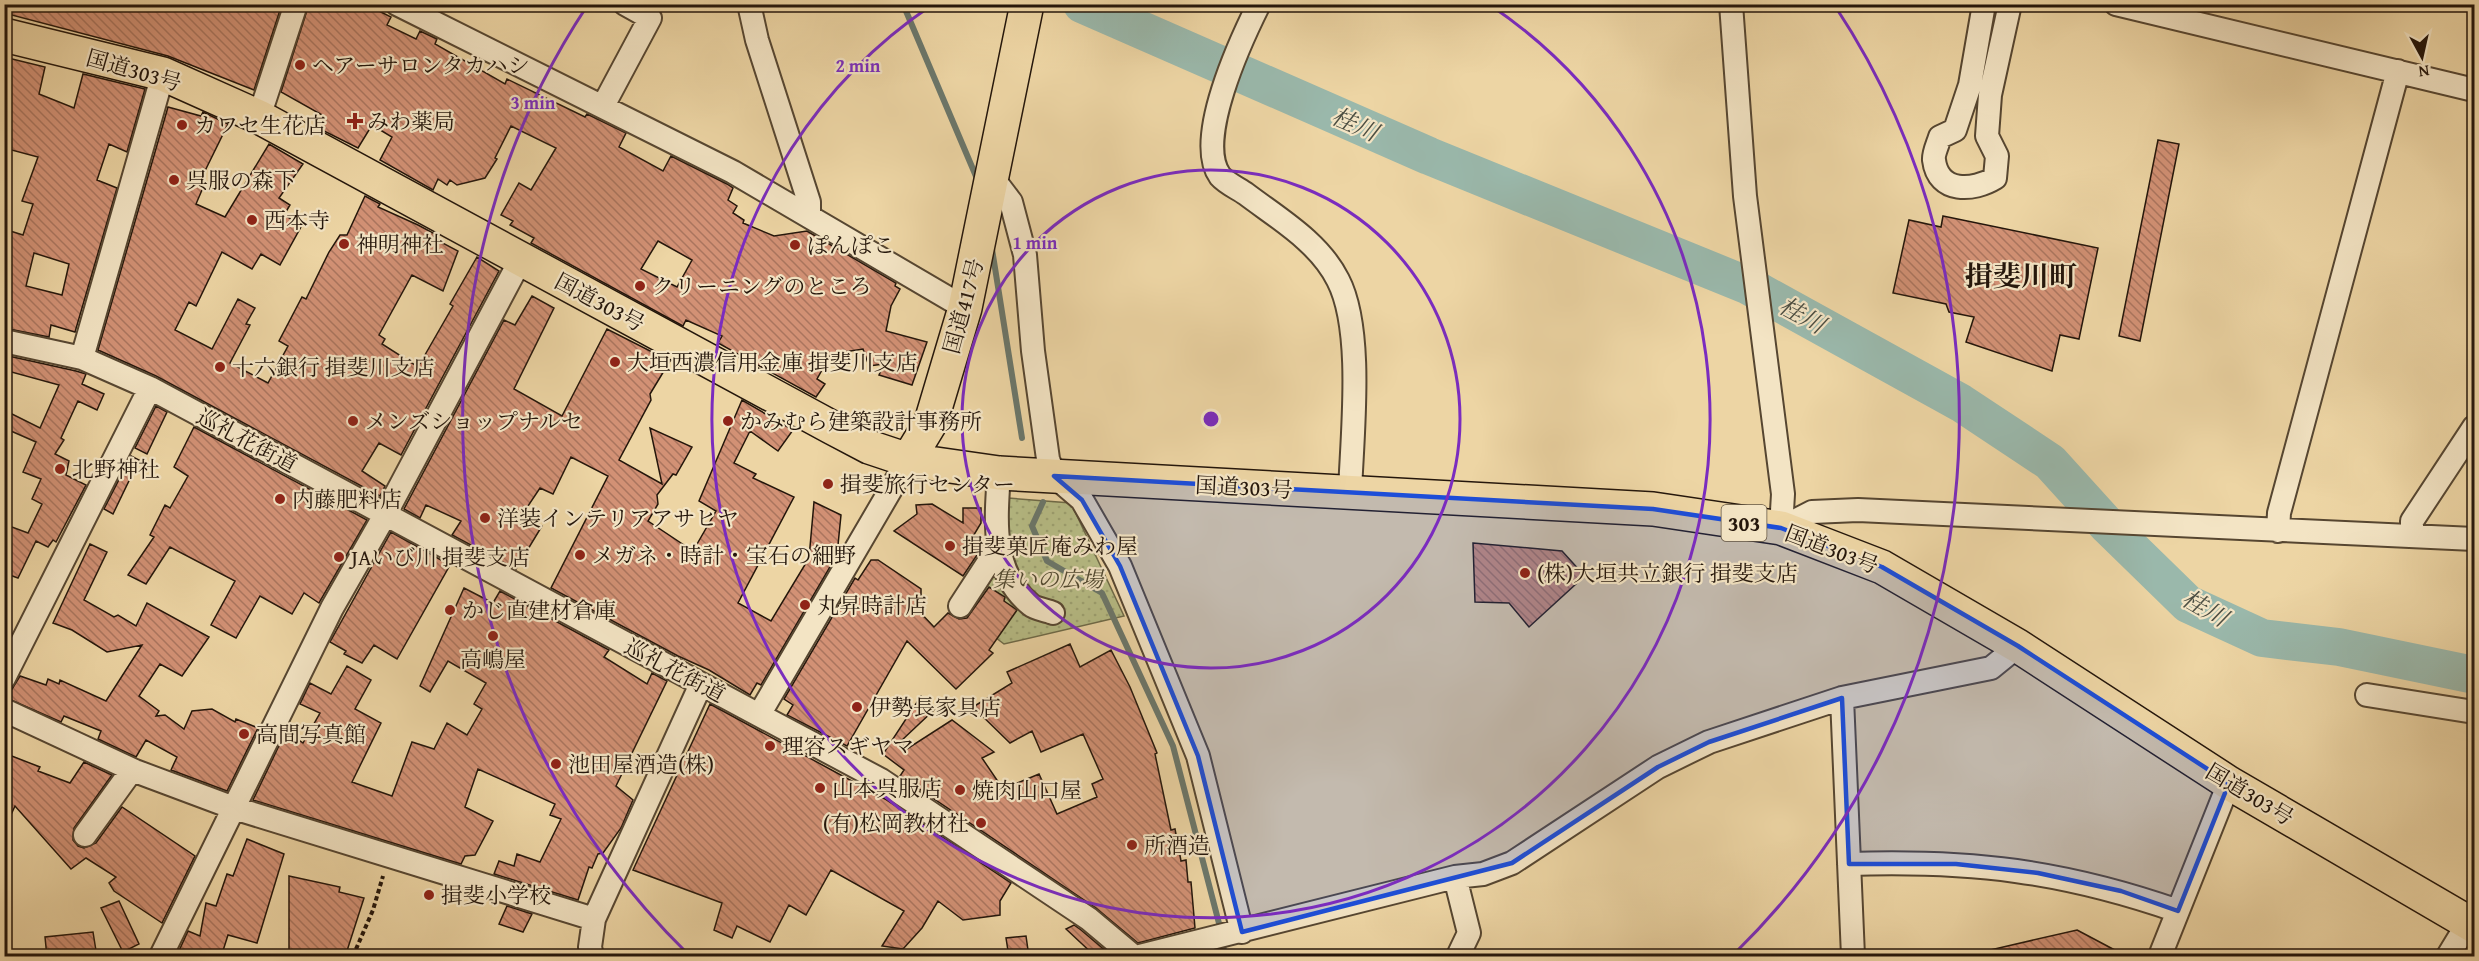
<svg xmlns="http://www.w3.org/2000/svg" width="2479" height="961" font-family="'Gentium Book Plus','Noto Serif JP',serif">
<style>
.green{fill:url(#green-dots);stroke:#6e6a48;stroke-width:1.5}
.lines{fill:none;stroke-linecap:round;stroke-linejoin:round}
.stream{stroke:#6b776b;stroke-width:6}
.river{stroke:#9ab8ab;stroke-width:38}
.building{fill:url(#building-back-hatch);stroke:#24160b;stroke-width:1.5;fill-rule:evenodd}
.minor-casing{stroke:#564631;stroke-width:26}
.highway-casing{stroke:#24160b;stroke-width:36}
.path{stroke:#24160b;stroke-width:4;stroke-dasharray:4.5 3;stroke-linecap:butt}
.minor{stroke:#f3e4c4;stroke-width:22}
.highway{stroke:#edd5a4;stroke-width:33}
.marked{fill:#1d4ed8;fill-opacity:0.2;stroke:#1d4ed8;stroke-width:4.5;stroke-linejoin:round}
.ring{fill:none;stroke:#7b2cbf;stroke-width:3}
.poi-dot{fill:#8f2418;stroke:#f3e4c4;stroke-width:2}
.labels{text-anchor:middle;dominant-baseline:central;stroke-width:4.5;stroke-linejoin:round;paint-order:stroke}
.shield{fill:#f3e4c4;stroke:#625442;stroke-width:1.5}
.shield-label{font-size:21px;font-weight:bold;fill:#24160b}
.poi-label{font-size:22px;fill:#24160b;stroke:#f3e4c4;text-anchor:start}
.street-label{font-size:22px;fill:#24160b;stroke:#f3e4c4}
.park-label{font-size:22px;font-style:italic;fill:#504830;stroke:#f3e4c4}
.water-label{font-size:24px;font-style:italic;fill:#4d4f43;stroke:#f3e4c4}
.district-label{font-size:28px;font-weight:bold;fill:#24160b;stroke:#f3e4c4}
.centre{fill:#7b2cbf;stroke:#f3e4c4;stroke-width:3}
.ring-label{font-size:18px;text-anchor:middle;font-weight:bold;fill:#7b2cbf;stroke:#f3e4c4;stroke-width:4.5;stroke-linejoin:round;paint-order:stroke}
</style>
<defs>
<pattern id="green-dots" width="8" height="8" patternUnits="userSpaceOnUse" patternTransform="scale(1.5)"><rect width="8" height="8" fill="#b7bd86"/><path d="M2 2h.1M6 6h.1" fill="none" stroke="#9da272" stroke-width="1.8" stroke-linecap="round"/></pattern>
<pattern id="building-back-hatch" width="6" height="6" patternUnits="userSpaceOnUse" patternTransform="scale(1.5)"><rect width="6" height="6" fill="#d29175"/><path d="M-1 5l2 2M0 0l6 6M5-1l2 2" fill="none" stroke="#aa755e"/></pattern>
</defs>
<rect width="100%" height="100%" fill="#edd5a4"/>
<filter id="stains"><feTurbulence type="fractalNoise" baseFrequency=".00333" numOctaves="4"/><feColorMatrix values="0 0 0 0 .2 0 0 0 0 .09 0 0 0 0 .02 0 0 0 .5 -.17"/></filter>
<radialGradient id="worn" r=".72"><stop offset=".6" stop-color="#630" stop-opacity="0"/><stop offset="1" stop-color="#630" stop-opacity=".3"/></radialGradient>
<!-- green -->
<path class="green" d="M1008,498L1071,503L1124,616L1004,644L962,612Z"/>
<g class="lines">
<!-- stream -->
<path class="stream" d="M903,4L978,181
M992,249L1022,438
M1043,502L1032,526L1047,561L1102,593L1173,746L1221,931
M1221,956L1224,953L1223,941"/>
<!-- river -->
<path class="river" d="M1082,4L1429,156L1749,286L1961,403L2050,462L2108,526L2188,604L2262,638L2339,647L2474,675"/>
</g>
<!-- building -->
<path class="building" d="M4,4H282L254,90L168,56L4,13Z
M309,4H361L371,10L373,8L391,17L387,25L416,39L420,31L437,39L435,44L505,84L507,79L585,117L587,114L626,133L619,147L663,171L671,156L727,184L733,188L728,200L737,206L733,213L744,220L743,223L774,236L807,231L896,283L895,286L900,289L891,306L886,331L927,342L912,385L879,375L884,364L869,366L863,349L831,354L817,379L825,384L816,397L718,343L722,336L686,320L683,326L531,243L534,238L510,225L513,221L501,215L519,183L531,190L556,148L511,126L495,158L497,159L485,178L457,185L450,180L447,185L438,179L433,190L380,160L392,137L372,125L358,148L318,128L324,116L281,92ZM658,241L692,260L677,287L641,269Z
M4,57L45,67L39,94L74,108L83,74L145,89L127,152L109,144L97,180L117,188L75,332L51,325L49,337L4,328V229L23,235L33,204L22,201L38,157L4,148ZM34,253L69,264L62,295L26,286Z
M168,107L201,116L203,112L228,124L200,181L205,183L196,204L225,217L269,144L303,164L279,198L290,205L284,215L302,225L280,265L261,254L252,269L222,252L196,306L189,302L175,330L212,349L238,299L255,308L246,324L250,325L230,363L268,383L288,346L279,341L302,297L306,299L329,252L340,235H347L365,196L380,204L378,207L418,225L435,234L433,238L458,251L443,291L412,275L379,335L385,339L382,344L418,367L453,306L450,304L477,257L499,271L401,455L379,443L362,471L385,486L380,496L156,376L98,350Z
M2158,140L2179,144L2140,341L2119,336Z
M1943,216L2098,248L2079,339L2060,335L2052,371L1966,342L1974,317L1949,312L1946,304L1893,293L1909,220L1941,227Z
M532,296L554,308L514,389L562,416L607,329L670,361L650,394L651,400L619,460L662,484L650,428L692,447L676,475L673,474L657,495L658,504L648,521L693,551L716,511L699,501L742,400L793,430L778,451L750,431L734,463L756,474L753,478L794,497L738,603L771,621L809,558L814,502L841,515L837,555L761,685L757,683L750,695L709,670L678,656L551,588L608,476L571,457L553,494L540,488L522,515L542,526L516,569L452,535L461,521L426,505L420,518L404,509L504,320L515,325Z
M4,355L76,371L86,374L82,384L104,394L97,410L78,401L61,438L64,440L55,454L69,461L66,475L86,485L56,542L53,540L48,547L36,541L18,578L4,573V524L28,533L42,504L32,499L41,479L23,472L36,442L4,428V410L40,428L59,385L4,370Z
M156,406L167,412L147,454L135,448Z
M194,427L367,520L319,603L304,593L292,614L260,596L236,638L211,625L235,581L170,547L146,584L128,575L154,537L150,535L165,505L170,508L188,476L174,467Z
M131,456L139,460L113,514L104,509Z
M932,504L963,523V508H981V523L972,538L983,546L963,576L894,531L917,514L916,505Z
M391,532L450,565L397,659L374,645L362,663L344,654L346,651L330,642Z
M1473,543L1562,551L1581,572L1577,583L1529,627L1509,603L1475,602Z
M90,544L107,552L84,600L114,617L118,615L136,626L147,603L209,637L182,676L160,664L139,696L159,711L156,716L165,715L184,729L192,711L212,709L235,722L236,719L258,728L227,791L171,770L177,757L146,740L136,757L98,739L101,731L64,716L61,722L4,697V691L12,689L20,676L46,685L48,679L59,684L60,680L106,701L142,645L107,652L72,630L53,623Z
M871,560H878L921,589V595L914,606L934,627L948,613L959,619L967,618L989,587L1005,597L1004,601L1017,610L989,650L993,653L956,689L907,641L847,746L787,715L793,705L784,699L855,578L858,580Z
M464,588L493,603L500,591L609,650L604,657L647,684L652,673L667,681L616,786L633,800L621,828L603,853L598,854L592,868L589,867L578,900L494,874L499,861L514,866L517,854L540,862L561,819L550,815L555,804L478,769L465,807L493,821L475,855L465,856L461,864L253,800L286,731L303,743L320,713L300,704L310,683L331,694L347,666L371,680L355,709L381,723L352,782L392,796L412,742L434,749L447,723L467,735L482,709L474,704L486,683L448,661L430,692L420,686Z
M1070,644L1080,667L1111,650L1130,687L1157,753L1155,754L1171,830L1175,829L1181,861L1186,860L1188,882H1191L1195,928L1138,943L1096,908L900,776L904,770L883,754L921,696L936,708L901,741L907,749L952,720L994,752L982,758L1003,789L1039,774L1057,814L1097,797L1092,784L1103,779L1083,734L1041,752L1032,731L1010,743L973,707L1012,683L1007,672Z
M710,704L885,799L1011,883L1000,901V915L963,920L938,901L922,928L903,949L882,946L904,911L831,870L806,915L789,905L770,942L737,926L732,938L714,930L722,903L633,870Z
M4,753L40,767L38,771L70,783L84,762L112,775L74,828L73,840L78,846L84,848L96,843L122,807L195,856L162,923L114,891L109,883L116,877L86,858L71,869L15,806L4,830Z
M247,839L284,854L257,943L228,935L221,957H189L178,953L188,931L200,936L206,903L216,906L227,874L233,876Z
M289,876L340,887L339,892L364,898L345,957H289Z
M119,901L139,944L123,952L101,908Z
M507,906L532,914L523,932L499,924Z
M1074,925L1081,930L1113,957H1096L1066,929Z
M2077,930L2128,957H1991L1990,950Z
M93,932L97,957H47L45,937Z
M1026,936L1029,957H1009L1006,938Z"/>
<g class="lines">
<defs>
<path id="minor" d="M397,4L733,172L965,308
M749,4L757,40L809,202V216
M1259,4C1241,40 1194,140 1220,176C1226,183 1239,189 1246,194C1279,219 1319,242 1338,280C1364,330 1352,435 1350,492
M1731,4L1745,196L1783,494L1781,528L1812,512L1858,510L2474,539
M1984,4L1970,85L1955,130L1940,137C1938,144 1933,154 1934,160C1938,194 1974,191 1995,178L1997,156L1987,136L1990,95L2010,4
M2116,4L2474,90
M603,106L650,18L625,4
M259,117L296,4
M992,177L1011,202L1025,255L1033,351L1048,459L1054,476L1082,500L1120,566L1198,756L1242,932
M4,341L82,358L150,388L759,715L908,460
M82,358L163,74
M999,473C996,519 990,572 1031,605C1036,609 1046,610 1053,613
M2278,531L2279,513L2398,71
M2412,536V521L2474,427
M960,606L999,546
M4,678L150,388
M2367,695L2474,712
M1842,698L1853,956
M4,710L135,771L234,808L594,919
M759,715L881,780L1089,919L1133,956
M85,835L132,770
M1849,864C1971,860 2063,871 2178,911
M1455,877L1469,933L1458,956
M161,956L332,608L385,515L521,259
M592,956L590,947L594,919L701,684
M1140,956L1455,877L1483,874L1512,863L1658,767L1709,742L1842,698L1991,668L2018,646
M2160,956L2229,783
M2448,956L2468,923"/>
<path id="highway" d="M4,35L163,74L259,117L831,427L869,447L908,460L999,473L1653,509L1781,528L1882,567L2018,646L2229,783L2474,926
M908,460L931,422L965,308L1027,4"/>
</defs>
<!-- minor casing -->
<use href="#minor" class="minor-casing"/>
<!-- highway casing -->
<use href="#highway" class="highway-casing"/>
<!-- path -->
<path class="path" d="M353,956L373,910L383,876"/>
<!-- minor -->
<use href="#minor" class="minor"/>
<!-- highway -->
<use href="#highway" class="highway"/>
</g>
<!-- marked area -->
<path class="marked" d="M1054,476L1653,509L1781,528L1882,567L2018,646L2229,783L2178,911L2121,891L2038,873L1956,864H1849L1842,698L1709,742L1658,767L1512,863L1242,932L1198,756L1120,566L1082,500Z"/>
<!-- distance rings -->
<g class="ring">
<circle cx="1211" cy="419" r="249"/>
<path d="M1490 5A499 499 0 1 1 932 5"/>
<path d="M687 953A748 748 0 0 1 587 6M1835 6A748 748 0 0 1 1735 953"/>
</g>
<!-- markers -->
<g class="poi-dot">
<circle cx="300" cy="65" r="6"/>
<path d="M352 112h6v6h6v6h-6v6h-6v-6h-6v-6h6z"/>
<circle cx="182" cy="125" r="6"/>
<circle cx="174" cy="180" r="6"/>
<circle cx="252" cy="220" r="6"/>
<circle cx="344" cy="244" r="6"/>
<circle cx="795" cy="245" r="6"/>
<circle cx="640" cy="286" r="6"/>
<circle cx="615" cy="362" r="6"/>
<circle cx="220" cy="367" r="6"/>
<circle cx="353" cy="421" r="6"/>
<circle cx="728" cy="421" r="6"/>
<circle cx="60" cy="469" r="6"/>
<circle cx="828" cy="484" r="6"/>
<circle cx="280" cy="499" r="6"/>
<circle cx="485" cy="518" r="6"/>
<circle cx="950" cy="546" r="6"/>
<circle cx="580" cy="555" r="6"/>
<circle cx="339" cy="557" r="6"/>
<circle cx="1525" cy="573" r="6"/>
<circle cx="805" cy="605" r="6"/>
<circle cx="450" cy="610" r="6"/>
<circle cx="493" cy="636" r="6"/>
<circle cx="857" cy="707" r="6"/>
<circle cx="244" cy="734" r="6"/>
<circle cx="770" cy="746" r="6"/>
<circle cx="556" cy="764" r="6"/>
<circle cx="820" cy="788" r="6"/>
<circle cx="960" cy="790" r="6"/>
<circle cx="981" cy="823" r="6"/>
<circle cx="1132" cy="845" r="6"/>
<circle cx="429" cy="895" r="6"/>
</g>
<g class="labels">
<!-- shield labels -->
<rect class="shield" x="1721.5" y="505" width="45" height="36" rx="4.5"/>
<g class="shield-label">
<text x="1744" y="523">303</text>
</g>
<!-- poi labels -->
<g class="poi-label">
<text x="312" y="65">ヘアーサロンタカハシ</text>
<text x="367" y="121">みわ薬局</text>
<text x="194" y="125">カワセ生花店</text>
<text x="186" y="180">呉服の森下</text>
<text x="264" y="220">西本寺</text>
<text x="356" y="244">神明神社</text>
<text x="807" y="245">ぽんぽこ</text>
<text x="652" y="286">クリーニングのところ</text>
<text x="627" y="362">大垣西濃信用金庫 揖斐川支店</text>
<text x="232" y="367">十六銀行 揖斐川支店</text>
<text x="365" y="421">メンズショップナルセ</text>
<text x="740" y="421">かみむら建築設計事務所</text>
<text x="72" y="469">北野神社</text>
<text x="840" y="484">揖斐旅行センター</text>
<text x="292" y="499">内藤肥料店</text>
<text x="497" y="518">洋装インテリアアサヒヤ</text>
<text x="962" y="546">揖斐菓匠庵みわ屋</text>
<text x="592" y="555">メガネ・時計・宝石の細野</text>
<text x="351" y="557">JAいび川 揖斐支店</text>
<text x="1537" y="573">(株)大垣共立銀行 揖斐支店</text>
<text x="817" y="605">丸昇時計店</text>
<text x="462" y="610">かじ直建材倉庫</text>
<text x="493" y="659" text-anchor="middle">高嶋屋</text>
<text x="869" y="707">伊勢長家具店</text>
<text x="256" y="734">高間写真館</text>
<text x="782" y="746">理容スギヤマ</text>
<text x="568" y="764">池田屋酒造(株)</text>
<text x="832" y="788">山本呉服店</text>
<text x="972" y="790">焼肉山口屋</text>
<text x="969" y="823" text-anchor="end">(有)松岡教材社</text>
<text x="1144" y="845">所酒造</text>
<text x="441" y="895">揖斐小学校</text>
</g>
<!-- street labels -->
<g class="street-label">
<text transform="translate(134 70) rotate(16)">国道303号</text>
<text transform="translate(600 302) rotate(28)">国道303号</text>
<text transform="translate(963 306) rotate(-75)">国道417号</text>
<text transform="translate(247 440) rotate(28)">巡礼花街道</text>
<text transform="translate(1244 487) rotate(3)">国道303号</text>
<text transform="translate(1832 549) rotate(21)">国道303号</text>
<text transform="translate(675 670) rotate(28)">巡礼花街道</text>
<text transform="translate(2250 794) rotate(31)">国道303号</text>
</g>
<!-- park labels -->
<g class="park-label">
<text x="1048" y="579">集いの広場</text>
</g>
<!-- water labels -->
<g class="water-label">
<text transform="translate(1355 124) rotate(24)">桂川</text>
<text transform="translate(1802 315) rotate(29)">桂川</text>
<text transform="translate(2205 608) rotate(30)">桂川</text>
</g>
<!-- district labels -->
<g class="district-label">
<text x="2021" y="275">揖斐川町</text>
</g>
</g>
<circle cx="1211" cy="419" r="9" class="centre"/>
<g class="ring-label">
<text x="858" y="72">2 min</text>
<text x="533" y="109">3 min</text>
<text x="1035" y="249">1 min</text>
</g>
<!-- margin -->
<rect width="2479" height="961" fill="none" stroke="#edd5a4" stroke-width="24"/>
<rect x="6" y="6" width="2467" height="949" fill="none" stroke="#24160b" stroke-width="3"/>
<rect x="12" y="12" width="2455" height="937" fill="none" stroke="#24160b" stroke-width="1.5"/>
<!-- north arrow -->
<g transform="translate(2422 57) rotate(172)" stroke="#f3e4c4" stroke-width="4.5" paint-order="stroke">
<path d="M0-4.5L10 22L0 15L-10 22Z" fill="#24160b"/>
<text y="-9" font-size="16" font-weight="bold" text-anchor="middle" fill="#24160b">N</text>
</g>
<rect width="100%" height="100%" filter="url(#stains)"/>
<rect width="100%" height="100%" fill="url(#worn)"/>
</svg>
